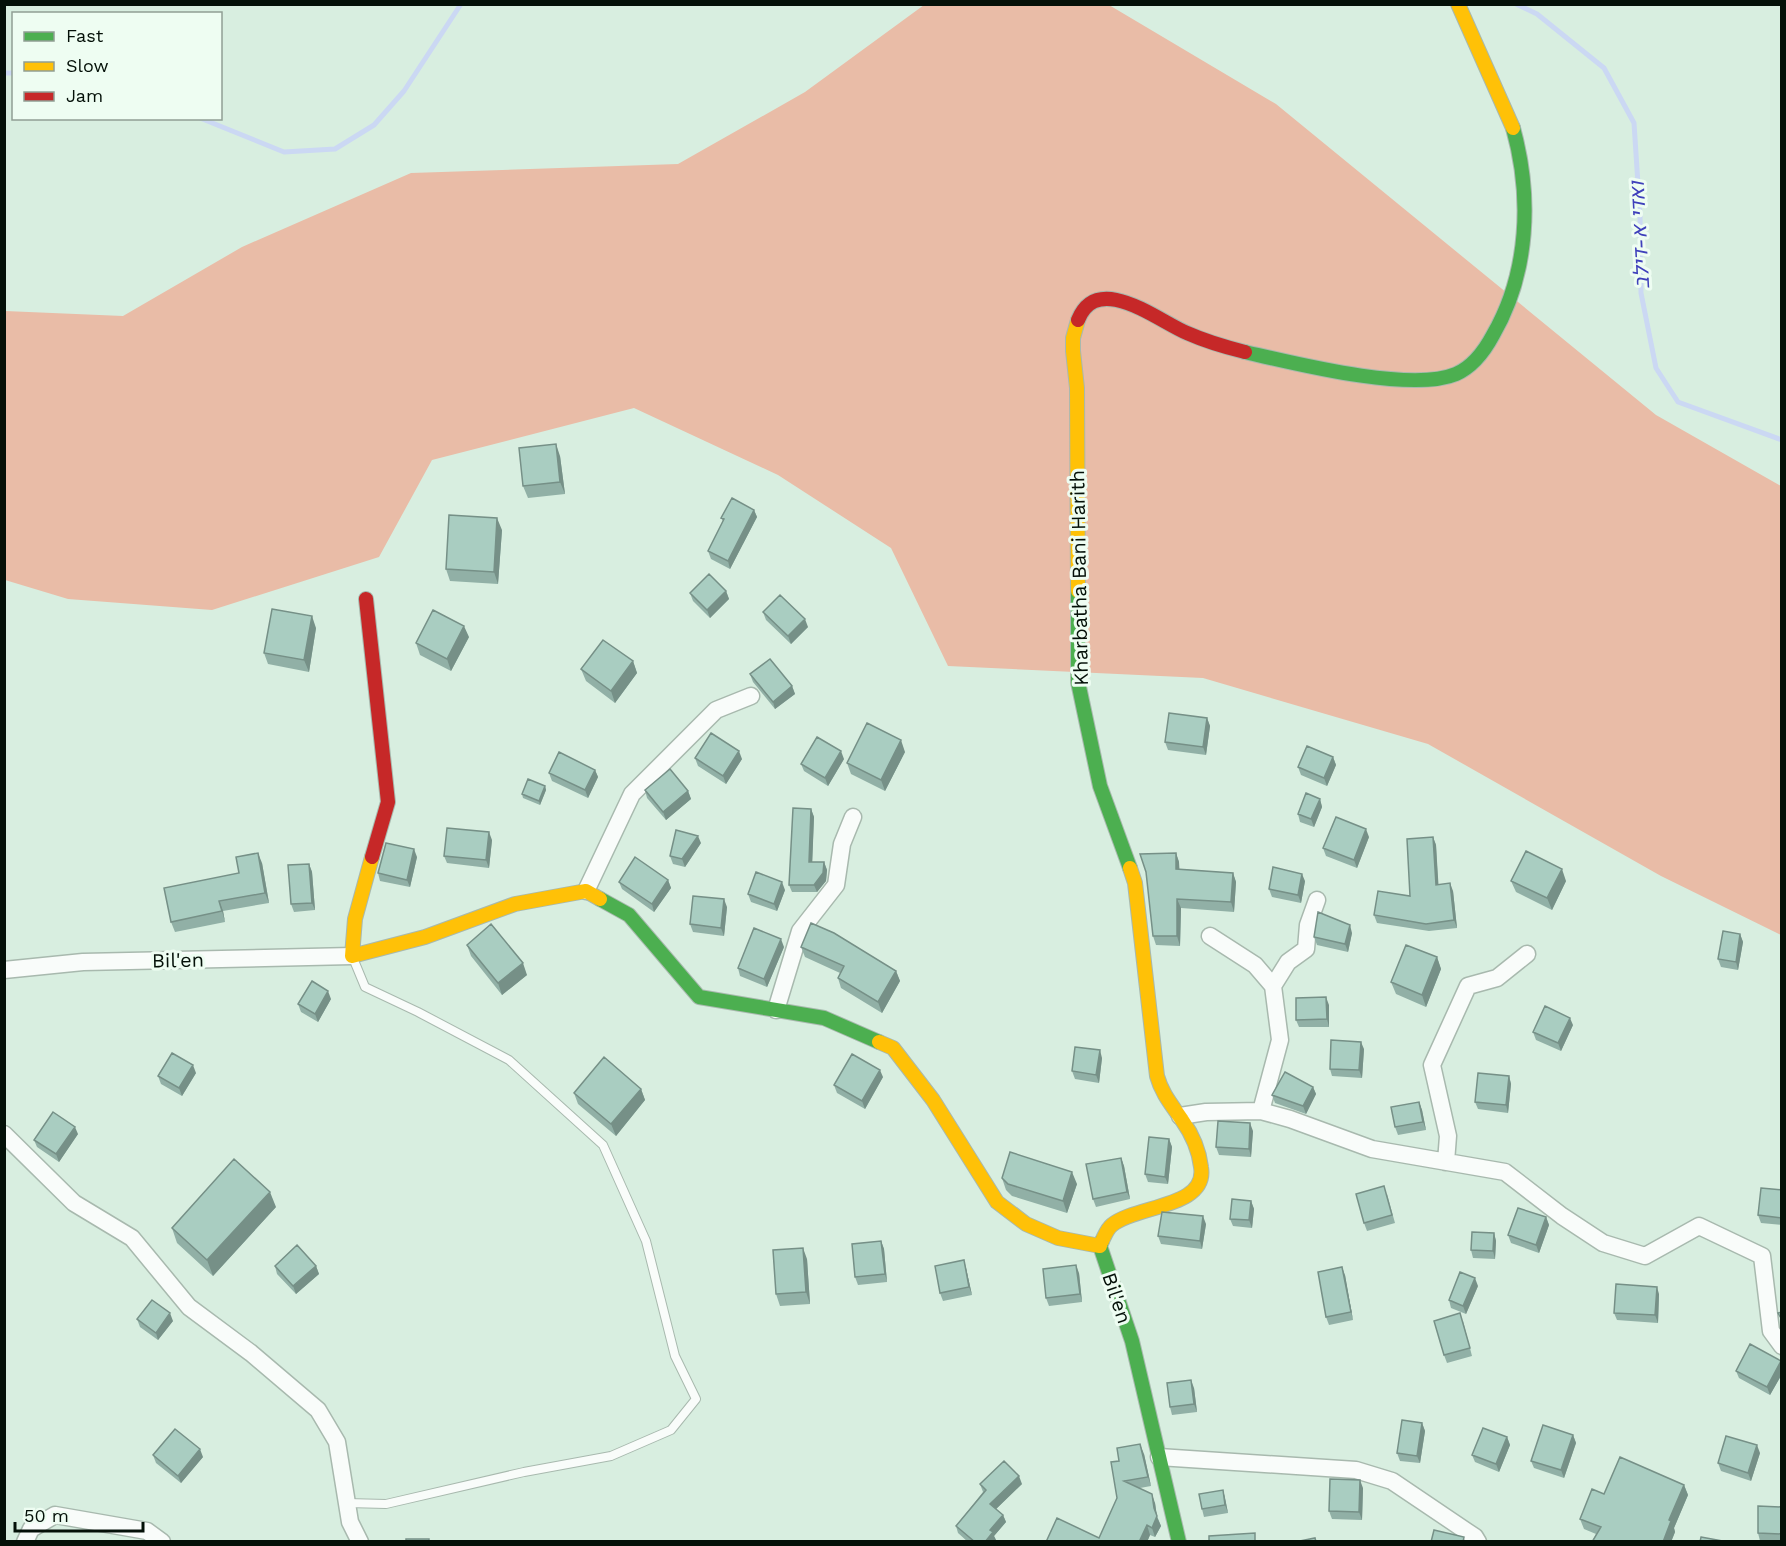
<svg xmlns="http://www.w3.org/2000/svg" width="1786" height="1546" font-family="'Work Sans',Heebo,sans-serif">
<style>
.forest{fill:#e9bca7}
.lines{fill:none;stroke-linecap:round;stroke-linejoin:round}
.stream{stroke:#cbd8f3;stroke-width:5}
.lane-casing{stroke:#a8b9ae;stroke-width:10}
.street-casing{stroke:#a8b9ae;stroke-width:19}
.fast-casing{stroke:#a8b9ae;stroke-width:16}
.slow-casing{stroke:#a8b9ae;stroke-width:16}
.jam-casing{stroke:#a8b9ae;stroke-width:16}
.lane{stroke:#f9fcfa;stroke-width:8}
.street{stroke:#f9fcfa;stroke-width:16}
.fast{stroke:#4caf50;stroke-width:14}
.slow{stroke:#ffc107;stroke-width:14}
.jam{stroke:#c62828;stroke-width:14}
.wall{fill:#91b0a6}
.shaded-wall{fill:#769087}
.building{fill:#a9cdc1;stroke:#769087;stroke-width:1.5}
.labels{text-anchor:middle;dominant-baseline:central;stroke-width:6;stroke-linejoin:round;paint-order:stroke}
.street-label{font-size:20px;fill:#041008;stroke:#eefdf2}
.water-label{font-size:21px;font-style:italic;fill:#3f40bb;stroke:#eefdf2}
</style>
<rect width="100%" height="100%" fill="#d8eee0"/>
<!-- forest -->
<path class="forest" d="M924,5H1109L1276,104L1656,415L1781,486V935L1661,876L1428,744L1203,678L948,666L891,548L778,475L634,408L432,460L379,557L212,610L68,599L5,580V311L123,316L242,247L411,173L678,164L805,92Z"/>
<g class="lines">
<!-- stream -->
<path class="stream" d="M1516,4L1537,14L1604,68L1634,123L1640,215L1641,293L1656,368L1678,402L1782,440
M4,73H14
M200,118L284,152L335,149L374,125L404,91L461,4"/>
<defs>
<path id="lane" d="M347,1503L386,1504L524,1472L611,1456L671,1430L696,1399L675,1356L646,1241L603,1145L509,1060L418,1012L365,987L353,958"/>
<path id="street" d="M586,891L632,794L716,710L751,696
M1210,936L1255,965L1273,986L1280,1040L1261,1111
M4,970L83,962L352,956
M1273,986L1288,962L1306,949L1308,925L1317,900
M776,1010L800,931L836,885L842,844L853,817
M1180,1116L1206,1112L1261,1111L1290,1119L1372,1149L1505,1172L1562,1216L1603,1243L1645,1256L1699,1226L1762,1256L1771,1331L1782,1346
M4,1134L74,1203L132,1238L189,1307L251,1353L318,1410L337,1442L350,1522L360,1542
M1446,1162L1448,1136L1432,1065L1468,986L1497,978L1527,954
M1159,1457L1356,1470L1392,1481L1475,1537L1478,1542
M25,1542L31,1529L55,1515L147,1531L162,1542"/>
<path id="fast" d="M1245,352C1293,363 1411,393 1456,374C1472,367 1485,350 1493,335C1529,273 1532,196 1513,128
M1078,591V682L1100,786L1130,868
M600,899L629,915L699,997L824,1018L879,1042
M1102,1241L1100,1246L1132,1341L1179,1542"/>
<path id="slow" d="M1458,4L1513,128
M1078,320L1073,338V351L1077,388L1078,591
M372,857L355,919L352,956L425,937L515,904L586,891L600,899
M879,1042L893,1048L933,1100L997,1202L1026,1224L1058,1238L1100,1246
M1102,1241C1105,1235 1107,1229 1112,1225C1136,1205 1208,1208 1201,1167C1199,1150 1192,1134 1182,1120C1172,1105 1162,1094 1157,1076L1135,883L1130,868"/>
<path id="jam" d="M1078,320C1098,271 1158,321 1187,333C1205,341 1225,347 1245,352
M366,599L388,802L372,857"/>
</defs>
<!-- lane casing -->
<use href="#lane" class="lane-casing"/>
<!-- street casing -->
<use href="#street" class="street-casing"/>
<!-- fast casing -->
<use href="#fast" class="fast-casing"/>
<!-- slow casing -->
<use href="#slow" class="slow-casing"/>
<!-- jam casing -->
<use href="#jam" class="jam-casing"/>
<!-- lane -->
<use href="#lane" class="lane"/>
<!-- street -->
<use href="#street" class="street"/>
<!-- fast -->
<use href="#fast" class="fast"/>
<!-- slow -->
<use href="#slow" class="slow"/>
<!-- jam -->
<use href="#jam" class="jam"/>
</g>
<!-- wall -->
<path class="wall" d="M560,456L565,494L528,498L523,486Z
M754,510L757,517L730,569L711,559L708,551L723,521L721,518Z
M502,530L498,584L450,581L446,569Z
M726,591L729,599L710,618L693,601L690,593Z
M763,612L808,627L791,644L766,620Z
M316,628L309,672L268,664L264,653Z
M469,637L451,671L420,655L416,643Z
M633,661L637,673L615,703L586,681L581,669Z
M750,674L792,686L795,694L775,709L753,682Z
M1207,718L1210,726L1206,755L1168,750L1165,742Z
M905,752L885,791L851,774L847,763Z
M1333,757L1336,765L1327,786L1301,775L1298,767Z
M695,758L742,759L726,784L698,766Z
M844,759L828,786L804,771L801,764Z
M595,770L598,777L588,798L552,781L549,773Z
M545,786L546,790L540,805L523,798L522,794Z
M645,790L688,791L691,799L666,820L647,798Z
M1320,799L1322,807L1314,827L1300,822L1298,814Z
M811,809L814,817L812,862H824L827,870L826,881L817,892H792L789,885Z
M1369,837L1357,868L1326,856L1323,848Z
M1433,837L1436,845L1438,885L1453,891L1457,928L1429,931L1377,923L1374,915L1410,896Z
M492,840L489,868L447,863L444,856Z
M701,843L685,867L673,864L670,856Z
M1176,853L1179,862V869L1233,873L1236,882L1234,912L1181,908L1180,946L1156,945L1153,936Z
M417,857L410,887L380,881L378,873Z
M262,863L269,903L223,911L225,922L175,932L171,922L239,873Z
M309,864L312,872L315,910L294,912L291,904Z
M668,880L671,888L654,912L622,889L619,882Z
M1305,881L1301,903L1272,897L1269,889Z
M1511,881H1566L1552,910L1516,892Z
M785,890L777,911L751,902L748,894Z
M727,907L724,936L693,932L690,924Z
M1352,933L1348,952L1317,945L1314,937Z
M1740,934L1743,942L1738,970L1721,967L1718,959Z
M467,945L527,975L502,995L471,956Z
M784,947L767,987L740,976L738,968Z
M801,947L896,971L900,981L882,1013L841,988L838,978L840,973L805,957Z
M1437,957L1441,969L1426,1007L1396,994L1391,982Z
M331,999L318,1022L301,1012L298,1004Z
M1329,1005V1027H1299L1296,1020Z
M1573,1025L1561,1051L1536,1040L1533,1032Z
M1364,1049L1362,1078L1332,1076L1330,1069Z
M1102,1058L1099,1083L1075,1079L1072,1071Z
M196,1073L182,1096L161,1084L158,1076Z
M1509,1076L1511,1084L1508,1113L1478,1109L1475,1102Z
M883,1077L865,1109L837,1093L834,1085Z
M1313,1087L1316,1094L1306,1114L1275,1103L1272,1095Z
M641,1089L645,1100L616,1136L578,1104L574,1093Z
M1419,1102L1422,1110L1426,1130L1398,1135L1395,1127Z
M1253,1131L1251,1157L1219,1155L1216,1147Z
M78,1134L59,1162L37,1147L34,1140Z
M1169,1139L1172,1147L1168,1184L1148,1182L1145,1174Z
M1121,1158L1124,1166L1130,1199L1096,1207L1093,1199Z
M1002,1178L1077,1184L1067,1213L1012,1196L1006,1190Z
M1782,1190V1225L1761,1223L1758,1215Z
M1387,1194L1395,1223L1367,1231L1364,1223Z
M1251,1201L1254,1209L1252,1228L1233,1226L1230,1219Z
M276,1207L213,1276L177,1243L172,1228Z
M1546,1217L1549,1225L1539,1253L1511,1243L1508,1235Z
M1206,1224L1202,1249L1161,1244L1158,1236Z
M1494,1233L1496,1241L1495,1259L1473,1258L1471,1250Z
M881,1241L884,1249L887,1282L858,1285L855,1277Z
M807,1259L810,1304L780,1306L776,1294Z
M275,1266H316L319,1274L296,1294L277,1274Z
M966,1268L972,1295L943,1301L940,1293Z
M1079,1273L1082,1302L1049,1306L1046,1298Z
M1345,1275L1353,1320L1329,1325L1326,1317Z
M1478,1286L1466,1314L1451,1308L1449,1300Z
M1659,1294L1658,1323L1617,1320L1614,1313Z
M137,1319L173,1321L158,1340L140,1327Z
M1463,1321L1472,1356L1447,1363L1444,1355Z
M1782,1361V1374L1770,1395L1739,1378L1736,1371Z
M1194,1388L1197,1412L1172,1415L1170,1407Z
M1422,1423L1425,1431L1420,1463L1400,1461L1397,1453Z
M1573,1435L1576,1443L1564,1478L1534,1468L1531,1461Z
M1507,1437L1510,1445L1499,1472L1475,1462L1472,1455Z
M1760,1453L1751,1481L1721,1471L1718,1463Z
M1144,1454L1151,1486L1140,1488L1155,1503L1157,1516L1161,1526L1155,1537L1150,1535L1147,1542H1046L1099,1538L1117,1498L1119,1461Z
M153,1455L203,1457L181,1483L156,1463Z
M980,1484H1022L996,1509L1003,1515L1006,1522L994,1536L996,1540L994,1542H968L958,1533L956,1526L983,1492Z
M1684,1485L1688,1495L1674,1528L1675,1532L1671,1542H1592L1596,1534L1584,1529L1580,1519L1604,1494Z
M1363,1488L1362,1520L1332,1519L1329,1511Z
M1223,1490L1225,1498L1228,1513L1204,1517L1202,1509Z
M1782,1507V1542L1760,1541L1758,1533Z"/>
<!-- shaded-wall -->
<path class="shaded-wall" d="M556,444L560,456L565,494L560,482Z
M754,510L757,517L730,569L728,561Z
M497,518L502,530L498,584L494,572Z
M726,591L729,599L710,618L707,610Z
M312,616L316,628L309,672L304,660Z
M805,619L808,627L791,644L788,636Z
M464,626L469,637L451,671L447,659Z
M633,661L637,673L615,703L611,691Z
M792,686L795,694L775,709L773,702Z
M1207,718L1210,726L1206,755L1203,747Z
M901,740L905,752L885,791L881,780Z
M739,751L742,759L726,784L723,776Z
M841,751L844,759L828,786L825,778Z
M1333,757L1336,765L1327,786L1324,778Z
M595,770L598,777L588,798L585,790Z
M545,786L546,790L540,805L539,801Z
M688,791L691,799L666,820L663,812Z
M1320,799L1322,807L1314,827L1311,819Z
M811,809L814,817L812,869L809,862Z
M1366,829L1369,837L1357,868L1354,860Z
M489,832L492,840L489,868L486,860Z
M698,836L701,843L685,867L682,859Z
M1433,837L1436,845L1439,893L1436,885Z
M414,849L417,857L410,887L407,880Z
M258,853L262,863L269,903L265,893Z
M1176,853L1179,862L1180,878L1176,869Z
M824,862L827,870L826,881L817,892L814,885Z
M309,864L312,872L315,910L312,903Z
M1562,869L1566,881L1552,910L1547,898Z
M1233,873L1236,882L1234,912L1231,902Z
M1302,874L1305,881L1301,903L1298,895Z
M668,880L671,888L654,912L652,904Z
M782,882L785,890L777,911L774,904Z
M1450,883L1453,891L1457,928L1454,920Z
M724,899L727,907L724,936L721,928Z
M1177,899L1181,908L1180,946L1177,936Z
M219,901L223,911L225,922L222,911Z
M1350,925L1352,933L1348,952L1345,944Z
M1740,934L1743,942L1738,970L1736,962Z
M781,939L784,947L767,987L764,979Z
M1437,957L1441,969L1426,1007L1422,995Z
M523,963L527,975L502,995L498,983Z
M896,971L900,981L882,1013L878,1002Z
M328,991L331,999L318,1022L315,1014Z
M1326,997L1329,1005V1027L1327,1019Z
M1570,1018L1573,1025L1561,1051L1558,1043Z
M1361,1042L1364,1049L1362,1078L1359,1070Z
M1100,1050L1102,1058L1099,1083L1096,1075Z
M193,1065L196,1073L182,1096L179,1088Z
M880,1070L883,1077L865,1109L862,1101Z
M1509,1076L1511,1084L1508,1113L1506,1105Z
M1313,1087L1316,1094L1306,1114L1303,1106Z
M641,1089L645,1100L616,1136L611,1124Z
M1419,1102L1422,1110L1426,1130L1423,1122Z
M1250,1123L1253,1131L1251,1157L1249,1149Z
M75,1127L78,1134L59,1162L56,1154Z
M1169,1139L1172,1147L1168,1184L1165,1177Z
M1121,1158L1124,1166L1130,1199L1127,1192Z
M1072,1172L1077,1184L1067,1213L1063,1201Z
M270,1192L276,1207L213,1276L207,1260Z
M1251,1201L1254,1209L1252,1228L1249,1220Z
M1203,1216L1206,1224L1202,1249L1200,1241Z
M1546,1217L1549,1225L1539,1253L1536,1245Z
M1494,1233L1496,1241L1495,1259L1493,1251Z
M881,1241L884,1249L887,1282L885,1274Z
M803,1248L807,1259L810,1304L806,1292Z
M964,1260L966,1268L972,1295L969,1287Z
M1076,1265L1079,1273L1082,1302L1080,1294Z
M316,1266L319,1274L296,1294L293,1286Z
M1342,1267L1345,1275L1353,1320L1351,1312Z
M1475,1278L1478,1286L1466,1314L1463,1306Z
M1657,1287L1659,1294L1658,1323L1655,1315Z
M170,1313L173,1321L158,1340L156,1333Z
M1781,1361L1782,1374L1770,1395L1767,1387Z
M1191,1380L1194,1388L1197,1412L1194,1404Z
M1422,1423L1425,1431L1420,1463L1417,1456Z
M1573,1435L1576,1443L1564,1478L1561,1470Z
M1507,1437L1510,1445L1499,1472L1496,1464Z
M1140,1444L1144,1454L1151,1486L1148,1477Z
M1757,1445L1760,1453L1751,1481L1748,1473Z
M200,1449L203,1457L181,1483L178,1476Z
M1019,1476L1022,1484L993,1512L990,1504Z
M1360,1480L1363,1488L1362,1520L1359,1512Z
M1684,1485L1688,1495L1674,1528L1675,1532L1671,1542H1663L1669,1520Z
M1223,1490L1225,1498L1228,1513L1225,1505Z
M1152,1494L1155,1503L1157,1517L1161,1526L1155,1537L1152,1528L1154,1508Z
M1003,1515L1006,1522L994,1536L996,1540L994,1542H985L990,1530Z
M1147,1525L1150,1535L1147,1542H1139Z"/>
<!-- building -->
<path class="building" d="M556,444L560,482L523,486L519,448Z
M732,498L754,510L728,561L708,551L724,519L721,518Z
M449,515L497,518L494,572L446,569Z
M709,574L726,591L707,610L690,593Z
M780,595L805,619L788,636L763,612Z
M272,609L312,616L304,660L264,653Z
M433,610L464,626L447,659L416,643Z
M603,640L633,661L611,691L581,669Z
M770,659L792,686L773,702L750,674Z
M1169,713L1207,718L1203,747L1165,742Z
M867,723L901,740L881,780L847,763Z
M711,733L739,751L723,776L695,758Z
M817,737L841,751L825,778L801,764Z
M1307,746L1333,757L1324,778L1298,767Z
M559,752L595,770L585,790L549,773Z
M670,769L688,791L663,812L645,790Z
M528,779L545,786L539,801L522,794Z
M1306,793L1320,799L1311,819L1298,814Z
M793,808L811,809L809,862H824L823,873L814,885H789Z
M1336,817L1366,829L1354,860L1323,848Z
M447,828L489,832L486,860L444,856Z
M676,830L698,836L682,859L670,856Z
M1433,837L1436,885L1450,883L1454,920L1426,924L1374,915L1378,891L1410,896L1407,839Z
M386,843L414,849L407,880L378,873Z
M1526,851L1562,869L1547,898L1511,881Z
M258,853L265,893L219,901L222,911L171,922L164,888L239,873L236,857Z
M1176,853V869L1233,873L1231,902L1177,899V936H1153L1146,872L1140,854Z
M635,857L668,880L652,904L619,882Z
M309,864L312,903L291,904L288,865Z
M1273,867L1302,874L1298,895L1269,889Z
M756,872L782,882L774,904L748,894Z
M693,896L724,899L721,928L690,924Z
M1318,912L1350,925L1345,944L1314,937Z
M811,923L834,933L896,971L878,1002L838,978L844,966L801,947Z
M491,924L523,963L498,983L467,945Z
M754,928L781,939L764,979L738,968Z
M1723,931L1740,934L1736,962L1718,959Z
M1406,945L1437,957L1422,995L1391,982Z
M312,981L328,991L315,1014L298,1004Z
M1326,997L1327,1019L1296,1020V998Z
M1545,1006L1570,1018L1558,1043L1533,1032Z
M1331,1040L1361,1042L1359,1070L1330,1069Z
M1075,1047L1100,1050L1096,1075L1072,1071Z
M172,1053L193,1065L179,1088L158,1076Z
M852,1054L880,1070L862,1101L834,1085Z
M604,1057L641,1089L611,1124L574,1093Z
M1285,1072L1313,1087L1303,1106L1272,1095Z
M1478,1073L1509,1076L1506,1105L1475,1102Z
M1419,1102L1423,1122L1395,1127L1391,1107Z
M53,1112L75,1127L56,1154L34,1140Z
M1218,1121L1250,1123L1249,1149L1216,1147Z
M1149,1137L1169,1139L1165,1177L1145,1174Z
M1010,1152L1072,1172L1063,1201L1008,1184L1002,1178Z
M1121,1158L1127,1192L1093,1199L1086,1164Z
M234,1159L270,1192L207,1260L172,1228Z
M1384,1186L1392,1215L1364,1223L1356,1194Z
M1761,1188L1782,1190V1218L1758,1215Z
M1232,1199L1251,1201L1249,1220L1230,1219Z
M1518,1208L1546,1217L1536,1245L1508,1235Z
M1162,1212L1203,1216L1200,1241L1158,1236Z
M1472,1232L1494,1233L1493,1251L1471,1250Z
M881,1241L885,1274L855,1277L852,1244Z
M297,1245L316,1266L293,1286L275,1266Z
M803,1248L806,1292L776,1294L773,1250Z
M964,1260L969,1287L940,1293L935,1266Z
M1076,1265L1080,1294L1046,1298L1043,1269Z
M1342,1267L1351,1312L1326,1317L1318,1272Z
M1460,1272L1475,1278L1463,1306L1449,1300Z
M1616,1284L1657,1287L1655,1315L1614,1313Z
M152,1300L170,1313L156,1333L137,1319Z
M1782,1312V1320L1778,1313Z
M1460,1313L1470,1348L1444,1355L1434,1321Z
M1750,1344L1781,1361L1767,1387L1736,1371Z
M1191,1380L1194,1404L1170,1407L1167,1383Z
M1402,1420L1422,1423L1417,1456L1397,1453Z
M1543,1425L1573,1435L1561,1470L1531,1461Z
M1483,1428L1507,1437L1496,1464L1472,1455Z
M175,1429L200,1449L178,1476L153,1455Z
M1726,1436L1757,1445L1748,1473L1718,1463Z
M1140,1444L1148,1477L1124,1481L1152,1494L1154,1508L1157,1516L1152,1528L1147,1525L1139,1542H1046L1057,1518L1099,1538L1117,1498L1111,1462L1119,1461L1117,1448Z
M1620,1457L1684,1485L1669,1520L1671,1521L1663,1542H1592L1601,1527L1580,1519L1592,1489L1604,1494Z
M1004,1461L1019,1476L990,1504L1003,1515L990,1530L993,1532L985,1542H975L956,1526L986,1490L980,1484Z
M1330,1479L1360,1480L1359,1512L1329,1511Z
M1223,1490L1225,1505L1202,1509L1199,1494Z
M1758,1506L1782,1507V1534L1758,1533Z
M1434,1530L1464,1537L1463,1542H1431Z
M1255,1533V1542H1209V1536Z
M1701,1537L1728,1542H1700Z
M1315,1538L1316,1542H1295Z
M406,1539H429V1542H406Z"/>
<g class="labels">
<!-- street labels -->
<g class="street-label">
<text transform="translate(1079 578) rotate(-91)">Kharbatha Bani Harith</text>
<text transform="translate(178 960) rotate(-1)">Bil'en</text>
<text transform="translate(1117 1298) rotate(71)">Bil'en</text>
</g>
<!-- water labels -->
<g class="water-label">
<text transform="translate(1639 235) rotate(-93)">ואדי א-דילב</text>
</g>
</g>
<!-- border -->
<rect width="1786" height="1546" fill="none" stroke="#041008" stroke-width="12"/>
<!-- legend -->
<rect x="12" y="12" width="210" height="108" fill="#eefdf2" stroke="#909e94" stroke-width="1.5"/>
<rect x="24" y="32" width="30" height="9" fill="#4caf50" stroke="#909e94" stroke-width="1.5"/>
<text x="66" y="42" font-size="18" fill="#041008">Fast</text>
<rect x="24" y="62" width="30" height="9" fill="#ffc107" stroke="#909e94" stroke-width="1.5"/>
<text x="66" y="72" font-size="18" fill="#041008">Slow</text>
<rect x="24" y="92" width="30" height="9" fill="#c62828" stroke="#909e94" stroke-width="1.5"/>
<text x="66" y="102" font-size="18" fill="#041008">Jam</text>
<!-- scale -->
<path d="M15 1522v9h128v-9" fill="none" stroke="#041008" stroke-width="3"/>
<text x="24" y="1522" font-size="18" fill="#041008" stroke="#eefdf2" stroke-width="4.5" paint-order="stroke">50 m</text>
</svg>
